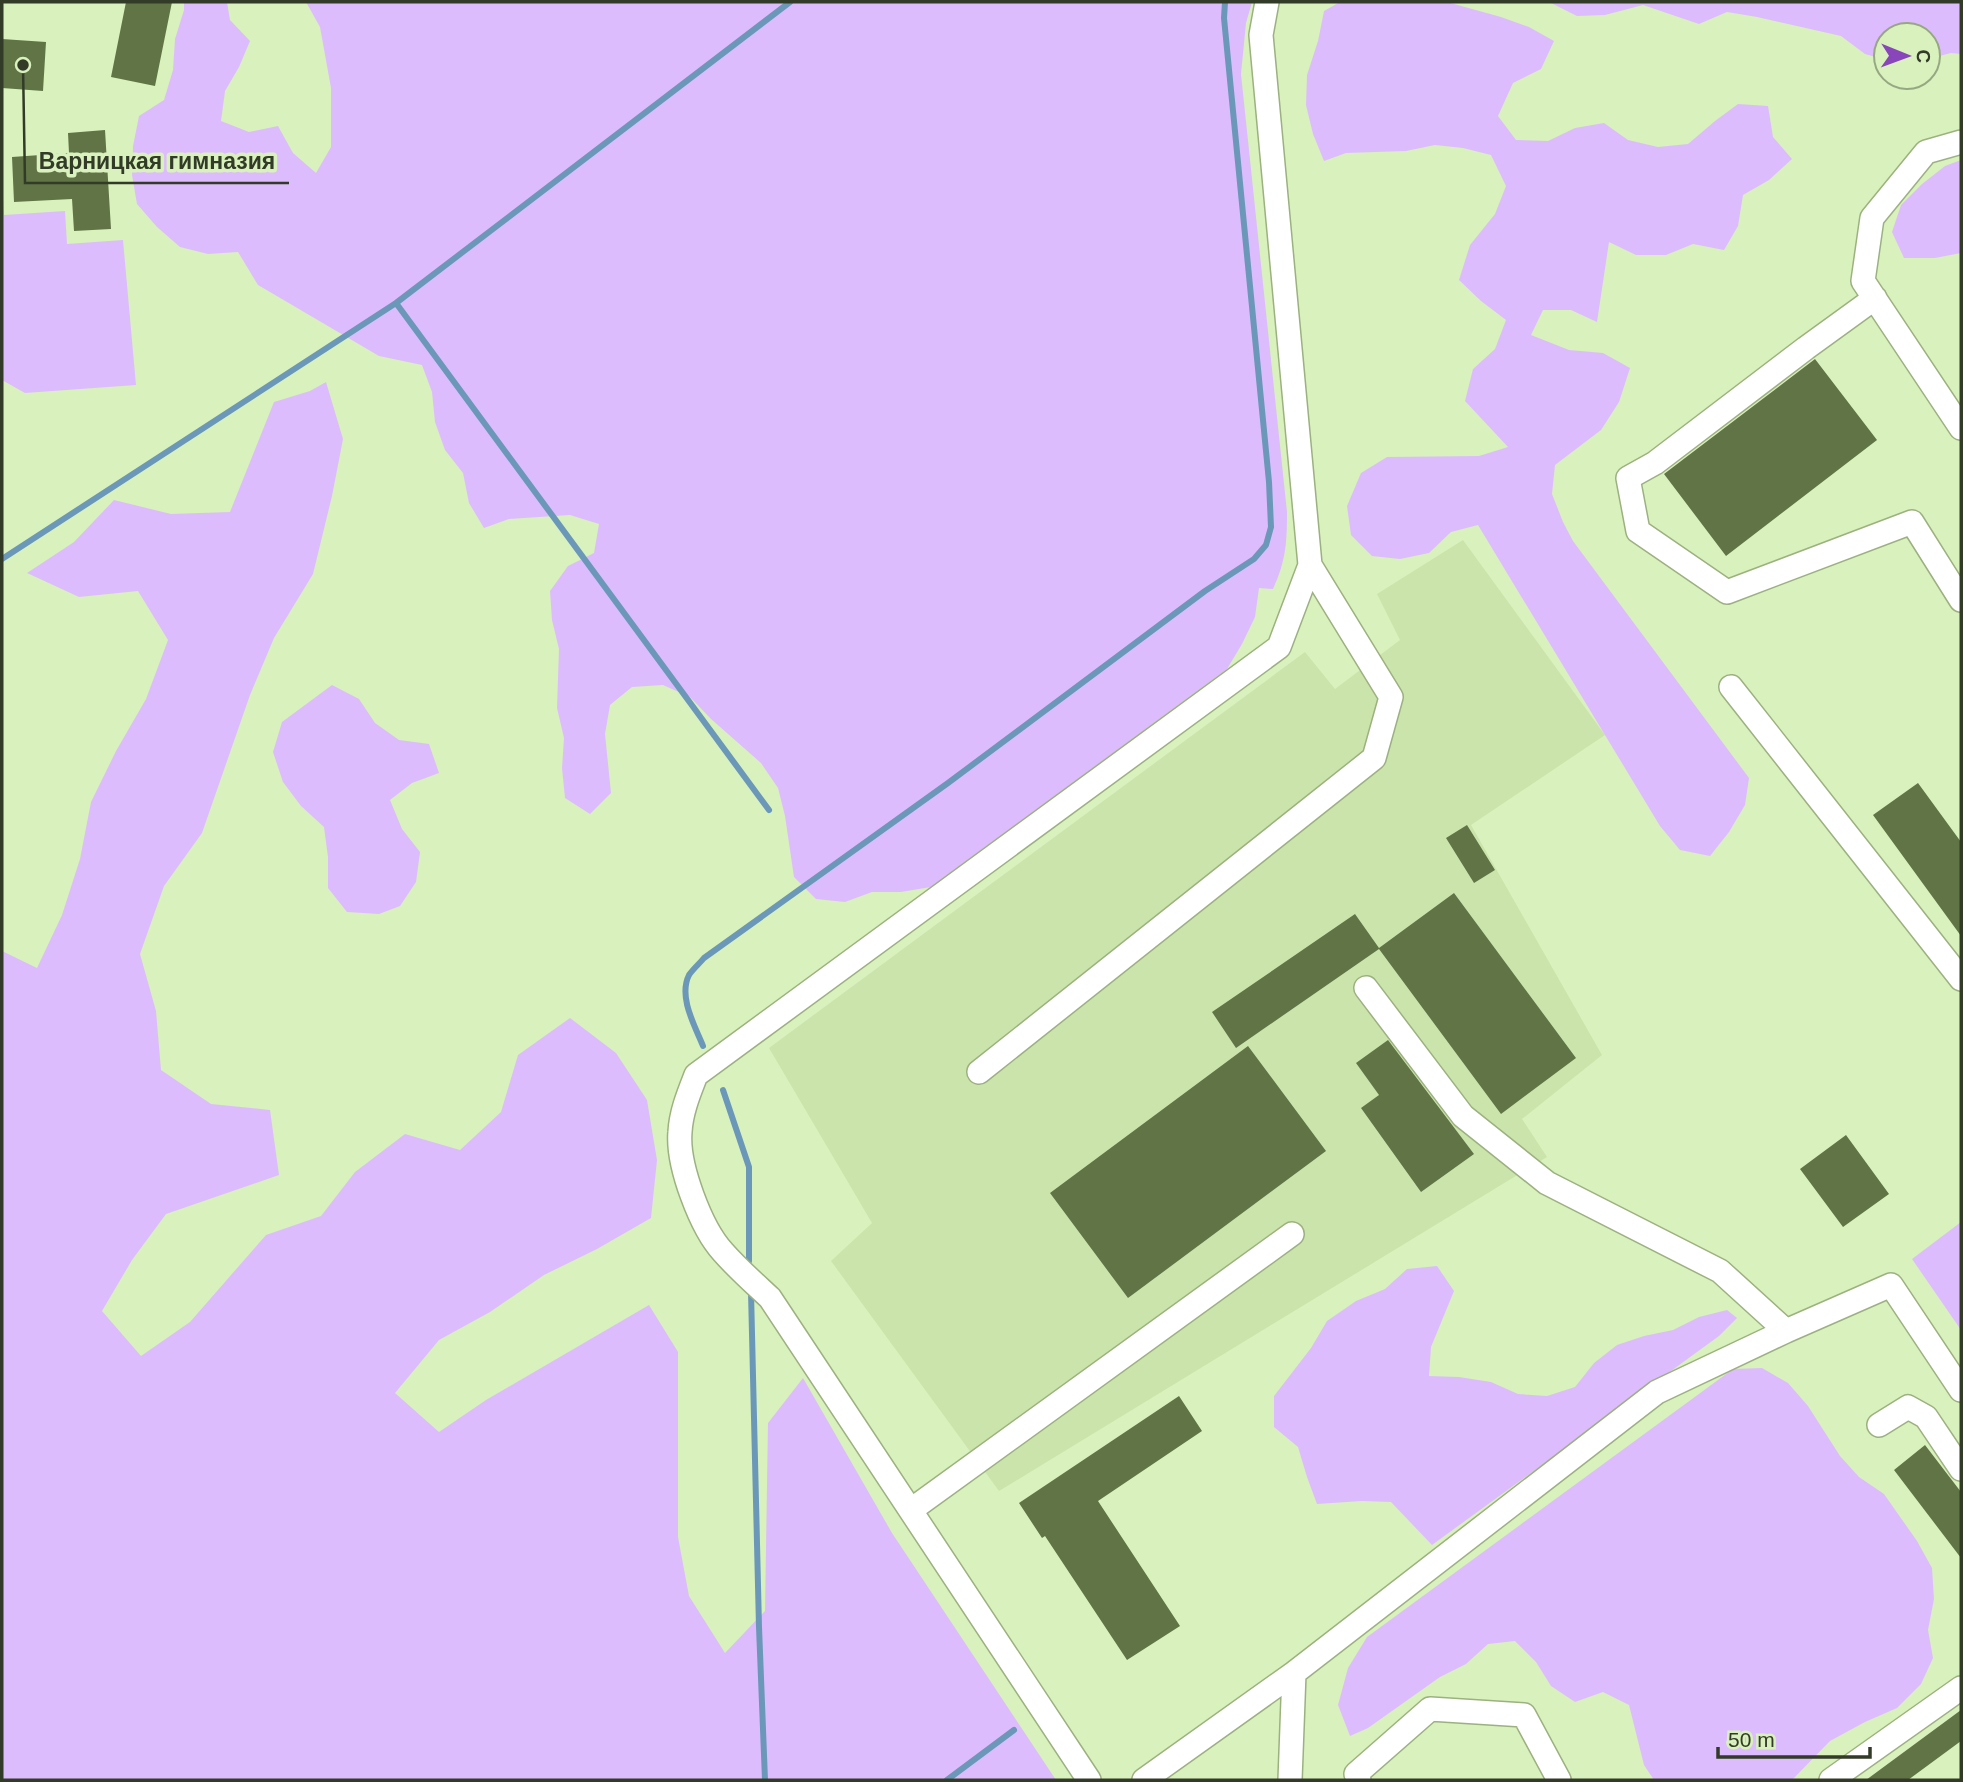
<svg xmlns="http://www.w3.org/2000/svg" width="1963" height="1782" font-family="Arial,sans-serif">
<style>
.built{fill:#cbe4ab}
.green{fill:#ddbcfd}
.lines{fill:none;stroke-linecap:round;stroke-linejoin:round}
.stream{stroke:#6b98b9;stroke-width:6}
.building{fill:#617446}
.minor-casing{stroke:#9cb180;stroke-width:26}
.minor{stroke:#fff;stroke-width:23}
.leader{fill:none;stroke:#323b27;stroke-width:2.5}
.callout-dot{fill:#323b27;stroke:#d9f1bd;stroke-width:2.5}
.callout-label{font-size:23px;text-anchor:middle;font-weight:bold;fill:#323b27;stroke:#d9f1bd;stroke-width:7;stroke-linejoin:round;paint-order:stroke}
</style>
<rect width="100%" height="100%" fill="#d9f1bd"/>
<!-- built -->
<path class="built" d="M1463,540L1605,735L1471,825L1602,1055L1522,1119L1547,1157L999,1491L831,1261L872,1223L769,1048L1305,652L1335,689L1400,640L1377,594Z"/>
<!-- green -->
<path class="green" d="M184,2H227L230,20L250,41L239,67L225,91L221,121L249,132L278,126L293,153L316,173L331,147V88L320,27L306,2H1252L1246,23L1241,74L1287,512C1287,542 1286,561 1273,589L1259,588L1255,617L1242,644L1227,669L931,887L901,892H872L845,902L816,899L794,877L785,816L778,788L761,763L711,719L690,697L663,685L632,687L610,705L605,734L611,793L590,814L565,798L562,768L564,738L557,708L559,649L552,620L550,591L568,566L594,553L599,524L570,515L509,519L484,528L469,503L463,473L445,450L435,422L432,392L422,365L379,356L258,285L238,252L208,254L180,247L157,227L137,204L132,175L133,146L139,116L164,100L173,70L175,39L184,10Z
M1340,2H1447L1501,17L1529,27L1554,41L1541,69L1513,83L1498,116L1516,140L1548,141L1575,128L1604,123L1628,140L1658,147L1688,144L1715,121L1738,104L1768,106L1773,137L1792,159L1769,180L1743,195L1738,226L1724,250L1693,244L1666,255H1636L1609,242L1597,322L1571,310H1543L1531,335L1569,350L1603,353L1630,368L1619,402L1601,430L1555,465L1552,494L1563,522L1573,541L1749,778L1745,805L1729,832L1710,856L1680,850L1660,826L1478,525L1451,532L1429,553L1400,559L1372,556L1351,535L1347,506L1361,473L1387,457L1479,456L1508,447L1465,401L1473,369L1495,349L1506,320L1481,301L1459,280L1470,245L1495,214L1506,186L1491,155L1463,148L1435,145L1406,151L1346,153L1324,161L1313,134L1306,105L1307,75L1318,41L1324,11Z
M1549,2H1961V54L1951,53L1928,59V35H1886V60L1865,54L1841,36L1757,17L1727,12L1699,24L1643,5L1605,15L1577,16Z
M1961,160V253L1935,258H1904L1892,232L1901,205L1922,184L1945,166Z
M2,177L4,215L65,211L67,244L123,240L136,385L25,393L2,380Z
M326,382L343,439L332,496L313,574L274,638L250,695L202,833L164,886L140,954L156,1011L161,1070L211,1104L270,1110L279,1175L166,1214L132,1260L102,1311L141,1356L190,1322L266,1235L321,1216L355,1172L405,1134L460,1150L501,1112L518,1055L570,1018L616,1053L647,1100L657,1160L651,1218L597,1249L544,1275L490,1312L439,1340L395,1393L439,1432L486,1400L649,1305L678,1352V1537L689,1596L725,1653L765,1611L768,1423L803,1378L892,1533L1056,1780H2V951L37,968L62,915L80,859L91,802L116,751L146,699L168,640L138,591L79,597L27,573L74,542L114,500L171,514L230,512L274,402L310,391Z
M332,685L359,699L375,723L399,740L429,744L439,773L412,783L390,800L402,829L420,852L416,882L400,906L379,914L347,912L328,888V857L324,827L301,806L283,782L273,752L282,722Z
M1961,1222V1330L1912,1259Z
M1437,1266L1454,1291L1431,1347L1429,1376L1459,1377L1491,1382L1518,1394L1547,1396L1575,1387L1594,1363L1617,1345L1644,1336L1673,1330L1699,1317L1727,1310L1737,1318L1719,1336L1432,1545L1391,1502L1362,1501L1317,1504L1307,1477L1298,1447L1274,1427V1396L1311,1348L1327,1321L1356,1301L1385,1289L1407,1269Z
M1762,1368L1788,1383L1808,1406L1840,1456L1859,1477L1884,1494L1917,1541L1932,1568L1934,1599L1928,1630L1933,1658L1921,1684L1897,1708L1865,1722L1830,1741L1792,1780H1654L1644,1765L1629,1705L1603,1692L1575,1702L1551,1686L1536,1662L1515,1641L1488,1644L1466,1664L1440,1677L1368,1728L1350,1736L1338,1705L1348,1668L1367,1637L1733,1369Z"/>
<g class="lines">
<!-- stream -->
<path class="stream" d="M396,303L769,810
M2,559L396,303L790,2
M703,1046C695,1026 678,997 689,975C693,969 700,963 704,958L948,783L1205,591L1254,559L1266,545L1271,527L1269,482L1224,18L1225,2
M723,1090L749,1167V1261
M751,1292L759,1627L765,1780
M947,1780L1014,1730"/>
</g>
<!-- building -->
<path class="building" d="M126,2H172L155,86L111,77Z
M2,39L46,42L43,91L2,88Z
M105,130L111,229L74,231L72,199L14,202L12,157L69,153L68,133Z
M1815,359L1877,440L1726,556L1664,474Z
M1918,783L1961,842V936L1873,815Z
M1467,825L1495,870L1474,883L1446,838Z
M1454,893L1576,1058L1501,1114L1379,949L1236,1048L1212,1012L1355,914L1379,948Z
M1388,1040L1474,1154L1421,1192L1361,1108L1379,1095L1356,1063Z
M1248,1046L1326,1151L1128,1298L1050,1193Z
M1846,1135L1889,1194L1843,1227L1800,1169Z
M1179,1396L1202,1431L1098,1501L1180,1626L1127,1660L1045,1536L1042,1538L1019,1503Z
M1925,1445L1961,1492V1558L1894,1470Z
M1961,1710V1741L1908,1780H1866Z"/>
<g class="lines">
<defs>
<path id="minor" d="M1961,142L1926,152L1872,218L1863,281L1961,428
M1875,298L1806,348L1655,463L1628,478L1638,531L1727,592L1912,522L1961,600
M1731,687L1961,979
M1366,988L1463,1116L1547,1183L1720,1271L1786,1331L1891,1285L1961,1390
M979,1072L1374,758L1391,697L1310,565
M1879,1425L1908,1407L1926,1417L1961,1469
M911,1510L1292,1234
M1294,1673L1657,1392L1786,1331
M1089,1780L770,1298C754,1283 737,1268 723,1252C701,1228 677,1165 680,1132C681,1112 689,1093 696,1075L1279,647L1310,565L1261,35L1267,2
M1144,1780L1294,1673L1290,1780
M1359,1780L1356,1774L1430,1709L1524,1715L1559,1780
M1831,1780L1961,1688"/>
</defs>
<!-- minor casing -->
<use href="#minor" class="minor-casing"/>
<!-- minor -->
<use href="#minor" class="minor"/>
</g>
<!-- callouts -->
<path class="leader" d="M23 65L25 183H289"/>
<circle class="callout-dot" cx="23" cy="65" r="7"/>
<g class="callout-label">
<text x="157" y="169">Варницкая гимназия</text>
</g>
<!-- border -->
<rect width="1963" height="1782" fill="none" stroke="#323b27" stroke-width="7"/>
<!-- north arrow -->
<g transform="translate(1907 56) rotate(91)"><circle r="33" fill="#d9f1bd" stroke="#96a881" stroke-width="2"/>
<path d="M0-5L12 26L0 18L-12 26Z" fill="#8846ba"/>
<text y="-10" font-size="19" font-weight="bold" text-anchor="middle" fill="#323b27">С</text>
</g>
<!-- scale -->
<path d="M1718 1747v10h152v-10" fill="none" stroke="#323b27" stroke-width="3.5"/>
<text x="1728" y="1747" font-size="21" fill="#323b27" stroke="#d9f1bd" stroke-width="5" paint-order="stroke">50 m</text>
</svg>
